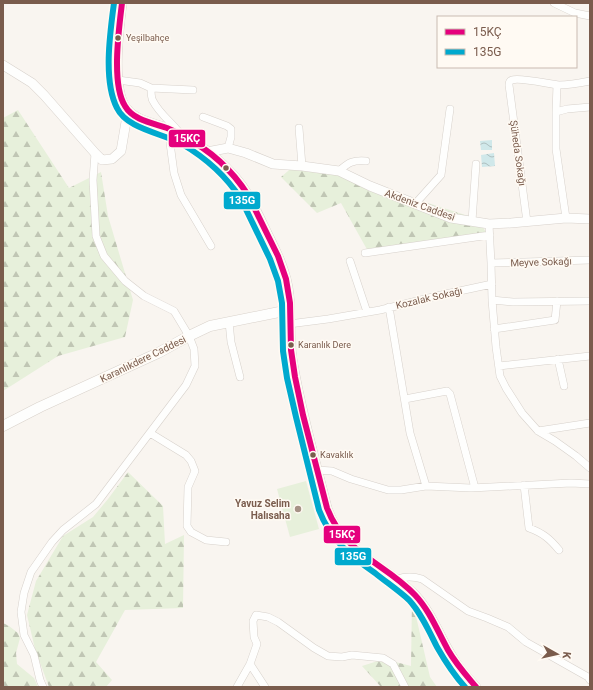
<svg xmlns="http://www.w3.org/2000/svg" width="593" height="690" font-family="Roboto,sans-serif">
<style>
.forest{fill:url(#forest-firs)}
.pitch{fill:#e7f0db}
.water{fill:url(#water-waves)}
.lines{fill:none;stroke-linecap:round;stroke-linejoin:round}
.minor-casing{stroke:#d7d1cb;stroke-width:8}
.tertiary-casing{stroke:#d7d1cb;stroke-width:10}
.secondary-casing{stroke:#d9d2cb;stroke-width:11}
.minor{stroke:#fefefd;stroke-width:7}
.tertiary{stroke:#fefefd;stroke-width:9}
.secondary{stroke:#fefefd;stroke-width:10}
.bus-1-casing{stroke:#fffaf3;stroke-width:9}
.bus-2-casing{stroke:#fffaf3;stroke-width:9}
.bus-1{stroke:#e5007d;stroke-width:6}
.bus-2{stroke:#00a9ce;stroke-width:6}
.bus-dot{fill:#7a5c4d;stroke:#fffaf3;stroke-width:1.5}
.poi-dot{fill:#a69286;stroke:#fffaf3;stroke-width:1.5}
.labels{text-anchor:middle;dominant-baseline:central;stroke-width:3;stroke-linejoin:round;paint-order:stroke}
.bus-label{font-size:9px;fill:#7a5c4d;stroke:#fffaf3;text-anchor:start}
.street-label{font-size:10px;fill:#7a5c4d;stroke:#fffaf3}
.poi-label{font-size:10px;font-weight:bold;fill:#7a5c4d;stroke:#fffaf3;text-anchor:end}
.line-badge{stroke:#fffaf3;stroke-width:1.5}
.badge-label{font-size:11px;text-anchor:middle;font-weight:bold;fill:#fff}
</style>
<defs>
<pattern id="forest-firs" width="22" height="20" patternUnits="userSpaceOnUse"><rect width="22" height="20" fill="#e7f0db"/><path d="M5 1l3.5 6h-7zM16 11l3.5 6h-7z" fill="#c0c6b4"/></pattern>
<pattern id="water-waves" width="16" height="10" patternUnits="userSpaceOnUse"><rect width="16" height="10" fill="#d0e8ea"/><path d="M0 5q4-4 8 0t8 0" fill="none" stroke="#aebfc0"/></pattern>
</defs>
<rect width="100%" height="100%" fill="#f9f5f0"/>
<!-- forest -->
<path class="forest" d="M18,110L69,188L101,172L108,216L133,300L125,337L58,356L3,391V118Z
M295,165L322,169L478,219L487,234L369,253L341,203L317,213L281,177Z
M128,472L163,506L165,544L184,535L183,608L125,610L96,662L112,680L106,687H49L35,649L27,615L36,581L63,536L93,517L108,499Z
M412,599L430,677L437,687H381L362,666L384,659L411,666Z
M3,623L9,626L18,633L20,638L16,653L17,664L34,678L38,687H3Z"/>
<!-- pitch -->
<path class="pitch" d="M306,481L319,529L290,537L277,489Z"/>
<!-- water -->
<path class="water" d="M492,140V150H481L480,141Z
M494,153L495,166L482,167L481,155Z"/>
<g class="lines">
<defs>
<path id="minor" d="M554,3L575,13L590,16
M118,80L140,83L151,88L193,90
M151,88C151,92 151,98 153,101C159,113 171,122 179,132
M556,112L557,85
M203,117L227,126L231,129V137L228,148
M299,128L302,166
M173,131L170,143L174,173L181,195L211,246
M339,171C349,162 353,160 366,161
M415,204L441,175L450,109
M566,218L556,149V112L567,109L590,107
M472,221L476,164
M527,222L509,85C509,83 509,81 512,80C519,77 549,84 559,85C569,85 580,83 590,81
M489,224L491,263L492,300L496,347L500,376L506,388L522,413L538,431L555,441L576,456L590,468
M365,253L490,235
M350,261L367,312
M491,263L590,260
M492,300L513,302L590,301
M389,307L410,433L426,486
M229,322L231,342L240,377
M289,324L328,319L380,310L441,295L492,284
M494,329L555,320L557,301
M558,359L564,386
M499,366L590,356
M405,399L447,391L450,394L475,488
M538,431L590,423
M150,433L186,455L191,461L195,471L188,487L187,526L191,532L206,540L226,542
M317,470L332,471L351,479L388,490H401L426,486L471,488L571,483L590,484
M524,485L529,528C543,533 550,539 559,550
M397,579C406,576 413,576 422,579L468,611L487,618L508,627L526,642L588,677L590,680
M250,664L265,687
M43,687L40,680L34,655L24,635L21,612L24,593L31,572L52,542L63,530L96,504L186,385L195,366L194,349L189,336L174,311L144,296L125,281L104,256L96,236L93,180L95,153
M237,687L250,664L257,644L254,637L253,621L256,615L268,617L278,622L314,648L328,656L342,657L352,655L383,658L393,664L405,687"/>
<path id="tertiary" d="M122,3C119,29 112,82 124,105C134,122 157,123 174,131C201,143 233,169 248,195C255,208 261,220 267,233C277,253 287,273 289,295C291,316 289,337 292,358C300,409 315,459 327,508C331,519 336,529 344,537C364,561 394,573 415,595C432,613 440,638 453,658C459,669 468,678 476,687
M3,65L32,83L44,95L95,153L102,160L112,159L121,151L128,110
M207,152L228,148L246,153L273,164L302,166L339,171L370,186L451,218L489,224L511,223L566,218L590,219"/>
<path id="secondary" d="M3,426L40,407L158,353L189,336L210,326L289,310"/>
</defs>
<!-- minor casing -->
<use href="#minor" class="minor-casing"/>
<!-- tertiary casing -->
<use href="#tertiary" class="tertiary-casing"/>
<!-- secondary casing -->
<use href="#secondary" class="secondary-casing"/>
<!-- minor -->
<use href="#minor" class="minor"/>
<!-- tertiary -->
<use href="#tertiary" class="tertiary"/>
<!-- secondary -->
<use href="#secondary" class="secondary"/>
<defs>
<path id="bus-1" d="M122,3C119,28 111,84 125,106C133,120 152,123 167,128C172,130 178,133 183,136C210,150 232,170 248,195L278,256L286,279L290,303L291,350L295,377L303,415L327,508C345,555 384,562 415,595C430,611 438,632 448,650C456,664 466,675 476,687"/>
<path id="bus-2" d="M114,3C110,33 103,81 117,108C127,129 162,133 182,144C206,158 226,176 241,199L270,259L278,281L282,303L283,351L287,378L296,417L319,510C330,539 350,556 375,573C386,582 398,590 409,600C421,613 429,631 437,647C445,661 454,675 465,687"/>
</defs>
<!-- bus-1 casing -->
<use href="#bus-1" class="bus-1-casing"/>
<!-- bus-2 casing -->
<use href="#bus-2" class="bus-2-casing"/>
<!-- bus-1 -->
<use href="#bus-1" class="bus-1"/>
<!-- bus-2 -->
<use href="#bus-2" class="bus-2"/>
</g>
<!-- markers -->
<g class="bus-dot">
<circle cx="118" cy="38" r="3.5"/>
<circle cx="226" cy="168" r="3.5"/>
<circle cx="291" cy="345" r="3.5"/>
<circle cx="313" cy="455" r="3.5"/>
</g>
<circle class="poi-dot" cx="298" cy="509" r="4"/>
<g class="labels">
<!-- bus labels -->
<g class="bus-label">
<text x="126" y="38">Yeşilbahçe</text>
<text x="298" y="345">Karanlık Dere</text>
<text x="320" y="455">Kavaklık</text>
</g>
<!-- street labels -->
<g class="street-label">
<text transform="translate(518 153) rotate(82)">Şüheda Sokağı</text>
<text transform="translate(420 205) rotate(20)">Akdeniz Caddesi</text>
<text transform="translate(541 262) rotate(-2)">Meyve Sokağı</text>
<text transform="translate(429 298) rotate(-13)">Kozalak Sokağı</text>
<text transform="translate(143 359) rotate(-26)">Karanlıkdere Caddesi</text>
</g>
<!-- poi labels -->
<g class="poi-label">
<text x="290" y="503">Yavuz Selim<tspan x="290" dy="12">Halısaha</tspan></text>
</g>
</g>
<g class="line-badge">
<rect x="168" y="129" width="38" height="19" rx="4" fill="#e5007d"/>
<rect x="223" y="191" width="38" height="19" rx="4" fill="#00a9ce"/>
<rect x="323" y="525" width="38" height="19" rx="4" fill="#e5007d"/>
<rect x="334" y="547" width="38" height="19" rx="4" fill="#00a9ce"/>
</g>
<g class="badge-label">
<text x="187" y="142">15KÇ</text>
<text x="242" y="204">135G</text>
<text x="342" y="538">15KÇ</text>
<text x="353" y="560">135G</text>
</g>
<!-- border -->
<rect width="593" height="690" fill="none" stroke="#7a5c4d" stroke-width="8"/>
<!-- legend -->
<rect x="437" y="16" width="140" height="52" fill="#fffaf3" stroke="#cabbb1"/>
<rect x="445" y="29" width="20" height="6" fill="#e5007d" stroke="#cabbb1"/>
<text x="473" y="36" font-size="12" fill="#7a5c4d">15KÇ</text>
<rect x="445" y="49" width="20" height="6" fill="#00a9ce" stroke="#cabbb1"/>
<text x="473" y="56" font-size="12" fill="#7a5c4d">135G</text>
<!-- north arrow -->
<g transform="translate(557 654) rotate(98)" stroke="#fffaf3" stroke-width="3" paint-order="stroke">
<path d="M0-3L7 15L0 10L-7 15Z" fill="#7a5c4d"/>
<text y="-6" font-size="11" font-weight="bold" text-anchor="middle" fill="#7a5c4d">K</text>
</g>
</svg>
